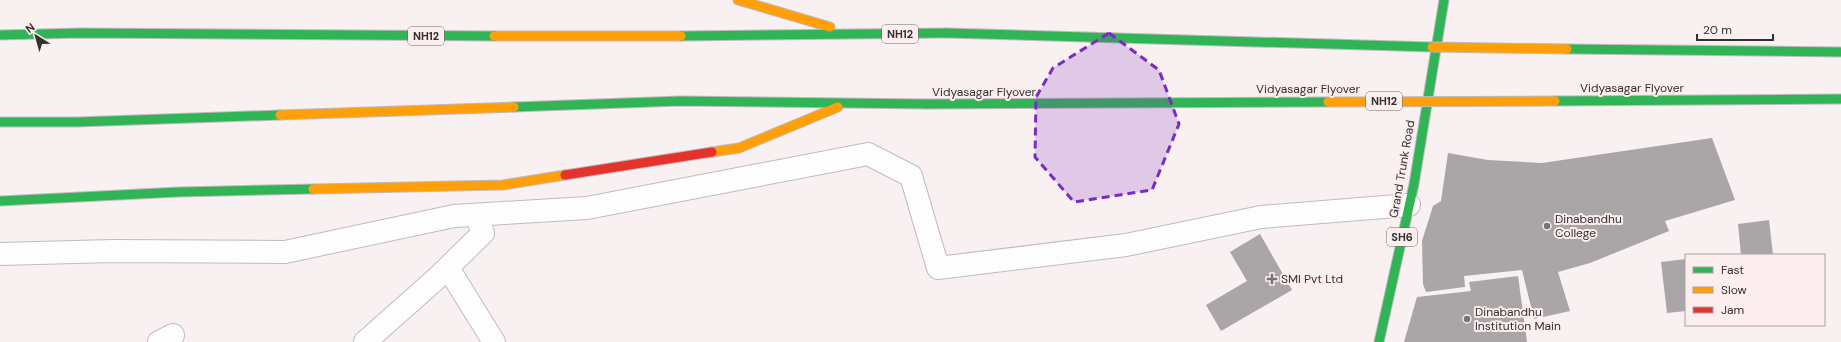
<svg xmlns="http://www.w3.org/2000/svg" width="1841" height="342" font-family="'DM Sans',sans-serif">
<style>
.building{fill:#aaa5a6}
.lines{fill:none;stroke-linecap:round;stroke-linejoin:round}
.street-casing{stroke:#c1bbbc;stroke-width:24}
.fast-casing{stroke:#c1bbbc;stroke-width:11}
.slow-casing{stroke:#c1bbbc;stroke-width:11}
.jam-casing{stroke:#c1bbbc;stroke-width:11}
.street{stroke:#fefdfd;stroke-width:22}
.fast{stroke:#30b455;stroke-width:9}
.slow{stroke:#ff9f0a;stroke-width:9}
.jam{stroke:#e5322d;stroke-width:9}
.fast-bridge-casing{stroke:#c1bbbc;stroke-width:11;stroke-linecap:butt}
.slow-bridge-casing{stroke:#c1bbbc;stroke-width:11;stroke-linecap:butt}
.fast-bridge{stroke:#30b455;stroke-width:9}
.slow-bridge{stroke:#ff9f0a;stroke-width:9}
.marked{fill:#7b2cbf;fill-opacity:0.2;stroke:#7b2cbf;stroke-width:3;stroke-dasharray:8 5;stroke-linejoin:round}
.poi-dot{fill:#797373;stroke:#fcedee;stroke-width:1.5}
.labels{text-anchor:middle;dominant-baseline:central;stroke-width:4;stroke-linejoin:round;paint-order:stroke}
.shield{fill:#fcedee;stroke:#716868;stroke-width:1}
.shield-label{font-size:11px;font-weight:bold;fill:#352f2f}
.street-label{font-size:12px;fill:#352f2f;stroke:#fcedee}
.poi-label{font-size:12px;fill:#352f2f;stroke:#fcedee;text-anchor:start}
</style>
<rect width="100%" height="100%" fill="#f8f0f1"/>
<!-- building -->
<path class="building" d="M1712,138L1735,200L1665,221L1669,231L1590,263L1558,272L1570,311L1534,319L1522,270L1464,276L1465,287L1426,292L1423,284L1422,241L1433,206L1441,201L1448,153L1488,160L1542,163Z
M1769,220L1773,255H1741L1738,224Z
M1260,234L1292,290L1221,331L1206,305L1247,281L1230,252Z
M1686,259V311L1667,313L1661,262Z
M1518,276L1527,342H1404L1417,297L1471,291L1469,282Z"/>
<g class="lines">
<defs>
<path id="street" d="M0,254L112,251L285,252L454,216L587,208L868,154L911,176L938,268L1126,245L1261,217L1409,205
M448,268L494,342
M159,342L173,335
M365,342L436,279L483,233L476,215"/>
<path id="fast" d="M0,35L81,33L494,36
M681,36L946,33
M514,107L680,101L928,104
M0,122H77L280,115
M0,201L179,192L313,189
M1379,342L1414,184L1444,0"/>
<path id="slow" d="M738,0L830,27
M494,36H681
M280,115L514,107
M712,152L739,148L838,107
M313,189L503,185L565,175"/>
<path id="jam" d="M565,175L712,152"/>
</defs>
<!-- street casing -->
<use href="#street" class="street-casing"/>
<!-- fast casing -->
<use href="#fast" class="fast-casing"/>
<!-- slow casing -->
<use href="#slow" class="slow-casing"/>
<!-- jam casing -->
<use href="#jam" class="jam-casing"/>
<!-- street -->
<use href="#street" class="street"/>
<!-- fast -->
<use href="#fast" class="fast"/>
<!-- slow -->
<use href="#slow" class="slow"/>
<!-- jam -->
<use href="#jam" class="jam"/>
<defs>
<path id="fast-bridge" d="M946,33L1432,47
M1567,49L1841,52
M1555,101L1841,99
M928,104L1328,102"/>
<path id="slow-bridge" d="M1432,47L1567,49
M1328,102L1555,101"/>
</defs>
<!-- fast-bridge casing -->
<use href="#fast-bridge" class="fast-bridge-casing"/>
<!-- slow-bridge casing -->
<use href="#slow-bridge" class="slow-bridge-casing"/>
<!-- fast-bridge -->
<use href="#fast-bridge" class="fast-bridge"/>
<!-- slow-bridge -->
<use href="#slow-bridge" class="slow-bridge"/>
</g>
<!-- marked area -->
<path class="marked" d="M1109,33L1159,70L1179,124L1152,190L1074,202L1035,157L1036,97L1053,68Z"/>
<!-- markers -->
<g class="poi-dot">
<circle cx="1547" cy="226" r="4"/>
<path d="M1270 273h4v4h4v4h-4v4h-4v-4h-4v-4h4z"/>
<circle cx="1467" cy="319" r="4"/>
</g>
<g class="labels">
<!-- shield labels -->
<g class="shield">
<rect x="882" y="25" width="36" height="18" rx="3"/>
<rect x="408" y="27" width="36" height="18" rx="3"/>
<rect x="1366" y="92" width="36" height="18" rx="3"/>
<rect x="1387" y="228" width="30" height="18" rx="3"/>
</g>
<g class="shield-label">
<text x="900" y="34">NH12</text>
<text x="426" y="36">NH12</text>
<text x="1384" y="101">NH12</text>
<text x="1402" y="237">SH6</text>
</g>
<!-- street labels -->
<g class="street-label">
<text x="1632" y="88">Vidyasagar Flyover</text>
<text x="1308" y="89">Vidyasagar Flyover</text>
<text x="984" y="92">Vidyasagar Flyover</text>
<text transform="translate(1402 169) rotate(-80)">Grand Trunk Road</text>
</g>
<!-- poi labels -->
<g class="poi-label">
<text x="1555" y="219">Dinabandhu<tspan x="1555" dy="14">College</tspan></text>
<text x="1281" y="279">SMI Pvt Ltd</text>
<text x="1475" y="312">Dinabandhu<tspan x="1475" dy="14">Institution Main</tspan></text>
</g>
</g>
<!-- legend -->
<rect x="1685" y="254" width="140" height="72" fill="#fcedee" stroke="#aca1a2"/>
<rect x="1693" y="267" width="20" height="6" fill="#30b455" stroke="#aca1a2"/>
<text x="1721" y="274" font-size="12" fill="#352f2f">Fast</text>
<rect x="1693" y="287" width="20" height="6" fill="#ff9f0a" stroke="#aca1a2"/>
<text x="1721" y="294" font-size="12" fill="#352f2f">Slow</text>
<rect x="1693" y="307" width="20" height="6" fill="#e5322d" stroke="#aca1a2"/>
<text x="1721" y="314" font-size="12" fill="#352f2f">Jam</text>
<!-- north arrow -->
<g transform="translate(36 36) rotate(323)" stroke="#fcedee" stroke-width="3" paint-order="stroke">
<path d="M0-3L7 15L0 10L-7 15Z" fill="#352f2f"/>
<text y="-6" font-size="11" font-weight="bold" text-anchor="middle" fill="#352f2f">N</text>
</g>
<!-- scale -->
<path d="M1697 34v6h76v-6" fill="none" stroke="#352f2f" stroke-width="2"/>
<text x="1703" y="34" font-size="12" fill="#352f2f" stroke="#fcedee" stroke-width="3" paint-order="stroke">20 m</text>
</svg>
